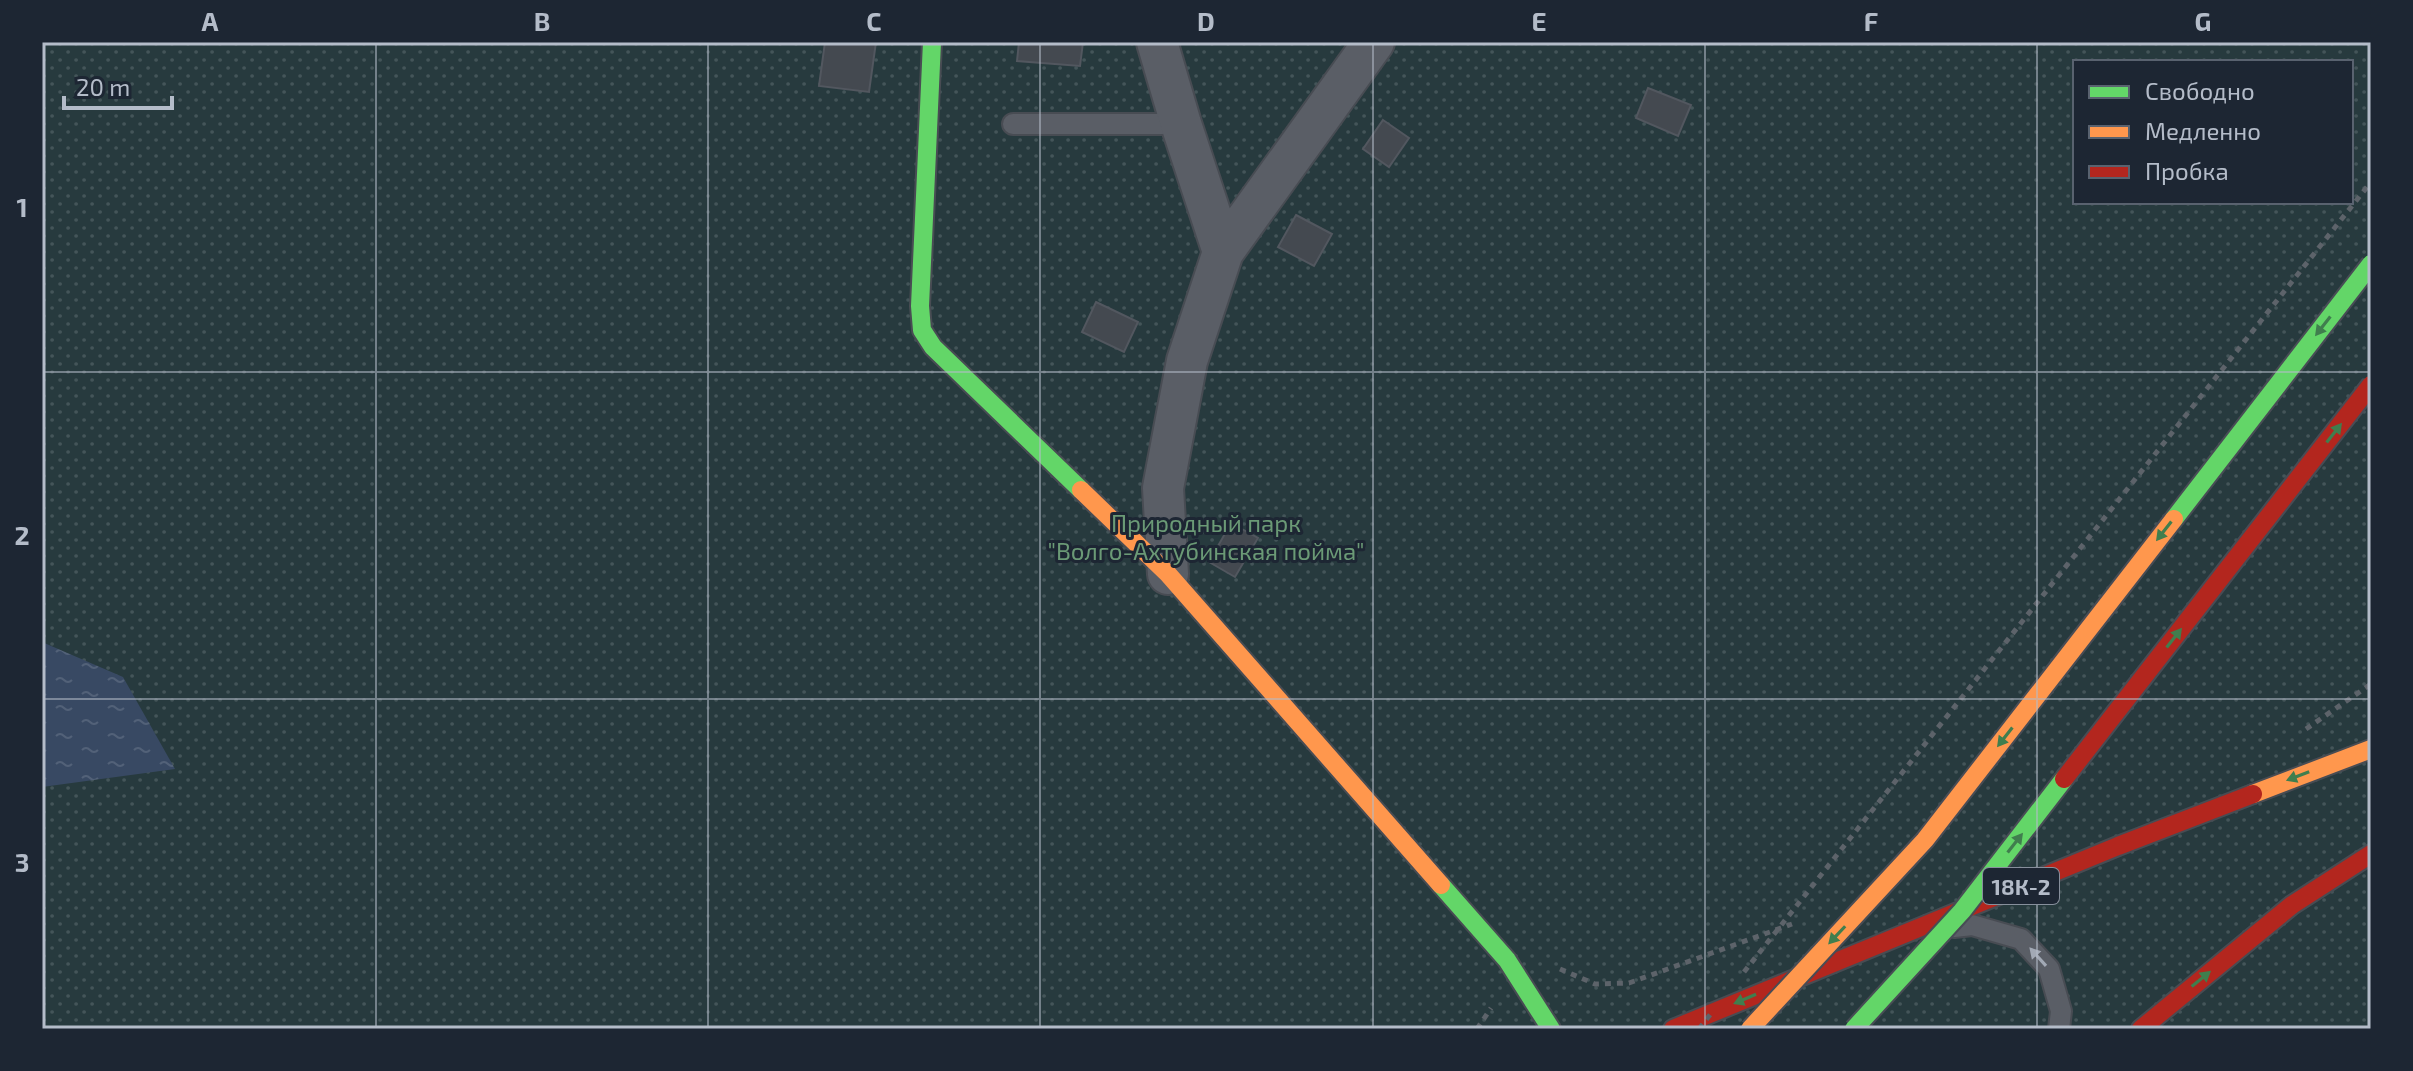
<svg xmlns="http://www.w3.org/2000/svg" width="2413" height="1071" font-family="'Exo 2',sans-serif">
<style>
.park{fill:url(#park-dots);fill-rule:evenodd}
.water{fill:url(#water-ripples)}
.building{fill:#444950;stroke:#52575f;stroke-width:2}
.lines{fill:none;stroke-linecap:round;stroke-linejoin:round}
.lane-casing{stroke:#484c53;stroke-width:24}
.street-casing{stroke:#484c53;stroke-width:44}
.fast-casing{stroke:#484c53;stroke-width:22}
.slow-casing{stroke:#484c53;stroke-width:22}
.jam-casing{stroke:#484c53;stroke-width:22}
.path{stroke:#5d636a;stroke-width:5;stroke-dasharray:6 6;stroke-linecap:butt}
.lane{stroke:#5a5e66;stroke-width:20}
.street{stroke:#5a5e66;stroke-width:40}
.fast{stroke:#63d668;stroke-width:18}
.slow{stroke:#ff974d;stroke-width:18}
.jam{stroke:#b3261e;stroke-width:18}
.fast-bridge-casing{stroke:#484c55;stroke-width:22;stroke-linecap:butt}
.slow-bridge-casing{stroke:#484c55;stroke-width:22;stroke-linecap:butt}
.jam-bridge-casing{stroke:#484c55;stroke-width:22;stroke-linecap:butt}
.path-bridge{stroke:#5d636a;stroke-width:5;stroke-dasharray:6 6;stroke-linecap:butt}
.fast-bridge{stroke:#63d668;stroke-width:18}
.slow-bridge{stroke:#ff974d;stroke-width:18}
.jam-bridge{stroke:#b3261e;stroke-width:18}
.oneway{fill:#407e4e}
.oneway2{fill:#a2a9b5}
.grid{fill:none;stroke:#b4bcc9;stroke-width:2;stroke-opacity:0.55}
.labels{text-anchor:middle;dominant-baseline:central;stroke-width:6;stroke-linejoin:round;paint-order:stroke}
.shield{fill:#1d2633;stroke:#878f9c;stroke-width:2}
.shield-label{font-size:22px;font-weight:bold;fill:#b4bcc9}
.park-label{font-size:24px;fill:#6b9a76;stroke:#1d2633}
.neatline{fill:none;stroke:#b4bcc9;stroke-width:3}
.grid-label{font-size:26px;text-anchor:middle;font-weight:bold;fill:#b4bcc9}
</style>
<defs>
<pattern id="park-dots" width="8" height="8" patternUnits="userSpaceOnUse" patternTransform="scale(2)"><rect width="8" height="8" fill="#273a3e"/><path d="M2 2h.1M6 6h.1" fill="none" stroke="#445559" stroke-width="1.8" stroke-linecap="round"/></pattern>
<pattern id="water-ripples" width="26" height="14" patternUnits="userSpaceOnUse" patternTransform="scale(2)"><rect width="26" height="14" fill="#384963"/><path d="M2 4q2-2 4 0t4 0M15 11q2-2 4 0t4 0" fill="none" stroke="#526178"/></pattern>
</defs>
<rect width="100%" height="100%" fill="#2a3038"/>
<!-- park -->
<path class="park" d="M42,42H2371V1029H42ZM2075,62H2351V202H2075Z"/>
<!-- water -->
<path class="water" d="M42,642L123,677L175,769L42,787Z"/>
<!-- building -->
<path class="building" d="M825,42H876L869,92L819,86Z
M1019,42H1083L1080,66L1017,61Z
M1648,88L1691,105L1678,136L1636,118Z
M1383,120L1409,138L1389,167L1363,149Z
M1296,215L1332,234L1314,266L1278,247Z
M1096,302L1138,322L1124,352L1082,332Z
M1231,523L1258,538L1235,577L1209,562Z"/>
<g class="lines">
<defs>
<path id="lane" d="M1013,124H1181
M1954,927L1972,925L2021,939L2049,969L2061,1011L2059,1029"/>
<path id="street" d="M1157,42L1181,124L1223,252L1187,361L1163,488L1168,574
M1223,252L1374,42"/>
<path id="fast" d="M932,42L920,306L922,330L933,347L1081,490
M1441,885L1507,960L1551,1029"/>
<path id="slow" d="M1081,490L1168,574L1441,885
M2253,794L2371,749"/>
<path id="jam" d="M1673,1029L2118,846L2253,794
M2141,1029L2292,905L2371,854"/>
</defs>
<!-- lane casing -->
<use href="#lane" class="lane-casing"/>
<!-- street casing -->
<use href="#street" class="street-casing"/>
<!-- fast casing -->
<use href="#fast" class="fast-casing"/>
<!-- slow casing -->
<use href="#slow" class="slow-casing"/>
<!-- jam casing -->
<use href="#jam" class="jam-casing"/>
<!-- path -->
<path class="path" d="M2306,729L2371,684
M1560,969L1595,984L1629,983L1792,924
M1477,1029L1491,1008"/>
<!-- lane -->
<use href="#lane" class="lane"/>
<!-- street -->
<use href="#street" class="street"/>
<!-- fast -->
<use href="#fast" class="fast"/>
<!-- slow -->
<use href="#slow" class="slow"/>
<!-- jam -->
<use href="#jam" class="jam"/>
<defs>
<path id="fast-bridge" d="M2174,519L2371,264
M1854,1029L1962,911L2064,779"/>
<path id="slow-bridge" d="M1750,1029L1925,840L2174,519"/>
<path id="jam-bridge" d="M2064,779L2371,385"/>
</defs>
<!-- fast-bridge casing -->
<use href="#fast-bridge" class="fast-bridge-casing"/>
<!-- slow-bridge casing -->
<use href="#slow-bridge" class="slow-bridge-casing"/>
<!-- jam-bridge casing -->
<use href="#jam-bridge" class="jam-bridge-casing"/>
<!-- path-bridge -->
<path class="path-bridge" d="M1744,972L2371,182
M1699,1029L1713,1011"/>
<!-- fast-bridge -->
<use href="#fast-bridge" class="fast-bridge"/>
<!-- slow-bridge -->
<use href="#slow-bridge" class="slow-bridge"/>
<!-- jam-bridge -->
<use href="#jam-bridge" class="jam-bridge"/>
</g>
<!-- one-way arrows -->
<defs><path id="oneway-solid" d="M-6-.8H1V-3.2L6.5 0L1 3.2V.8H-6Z" transform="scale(2)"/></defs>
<g class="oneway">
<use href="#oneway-solid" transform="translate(2323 326) rotate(128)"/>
<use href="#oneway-solid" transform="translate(2334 433) rotate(-52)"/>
<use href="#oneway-solid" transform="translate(2164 531) rotate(128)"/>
<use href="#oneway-solid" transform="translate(2174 638) rotate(-52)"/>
<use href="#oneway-solid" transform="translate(2005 737) rotate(128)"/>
<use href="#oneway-solid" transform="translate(2298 776) rotate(159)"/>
<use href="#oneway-solid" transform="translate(2015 843) rotate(-52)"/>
<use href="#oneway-solid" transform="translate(1837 935) rotate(133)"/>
<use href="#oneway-solid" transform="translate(2201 979) rotate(-39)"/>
<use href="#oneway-solid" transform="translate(1745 999) rotate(157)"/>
</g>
<use class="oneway2" href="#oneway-solid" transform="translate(2038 957) rotate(-132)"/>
<!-- grid -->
<path class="grid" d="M376,42V1029M708,42V1029M1040,42V1029M1373,42V1029M1705,42V1029M2037,42V1029M42,372H2371M42,699H2371"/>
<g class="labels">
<!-- shield labels -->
<rect class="shield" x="1983" y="868" width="76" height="36" rx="6"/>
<g class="shield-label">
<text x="2021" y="886">18К-2</text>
</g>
<!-- park labels -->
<g class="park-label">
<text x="1206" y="522">Природный парк<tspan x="1206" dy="28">"Волго-Ахтубинская пойма"</tspan></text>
</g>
</g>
<!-- border -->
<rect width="2413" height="1071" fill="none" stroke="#1d2633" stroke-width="88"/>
<!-- legend -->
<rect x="2073" y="60" width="280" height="144" fill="#1d2633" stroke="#59626f" stroke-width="2"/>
<rect x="2089" y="86" width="40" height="12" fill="#63d668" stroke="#59626f" stroke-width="2"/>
<text x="2145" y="100" font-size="24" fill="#b4bcc9">Свободно</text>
<rect x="2089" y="126" width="40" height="12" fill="#ff974d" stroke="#59626f" stroke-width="2"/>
<text x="2145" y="140" font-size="24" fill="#b4bcc9">Медленно</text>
<rect x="2089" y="166" width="40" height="12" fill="#b3261e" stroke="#59626f" stroke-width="2"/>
<text x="2145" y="180" font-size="24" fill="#b4bcc9">Пробка</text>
<!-- scale -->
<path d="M64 96v12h108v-12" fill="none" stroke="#b4bcc9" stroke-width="4"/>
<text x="76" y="96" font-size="24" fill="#b4bcc9" stroke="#1d2633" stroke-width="6" paint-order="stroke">20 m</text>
<rect x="44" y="44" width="2325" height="983" class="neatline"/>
<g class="grid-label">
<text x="210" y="31">A</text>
<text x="542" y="31">B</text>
<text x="874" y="31">C</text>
<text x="1206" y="31">D</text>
<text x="1539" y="31">E</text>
<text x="1871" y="31">F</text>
<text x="2203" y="31">G</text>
<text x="22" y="217">1</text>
<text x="22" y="545">2</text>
<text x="22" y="872">3</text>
</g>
</svg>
